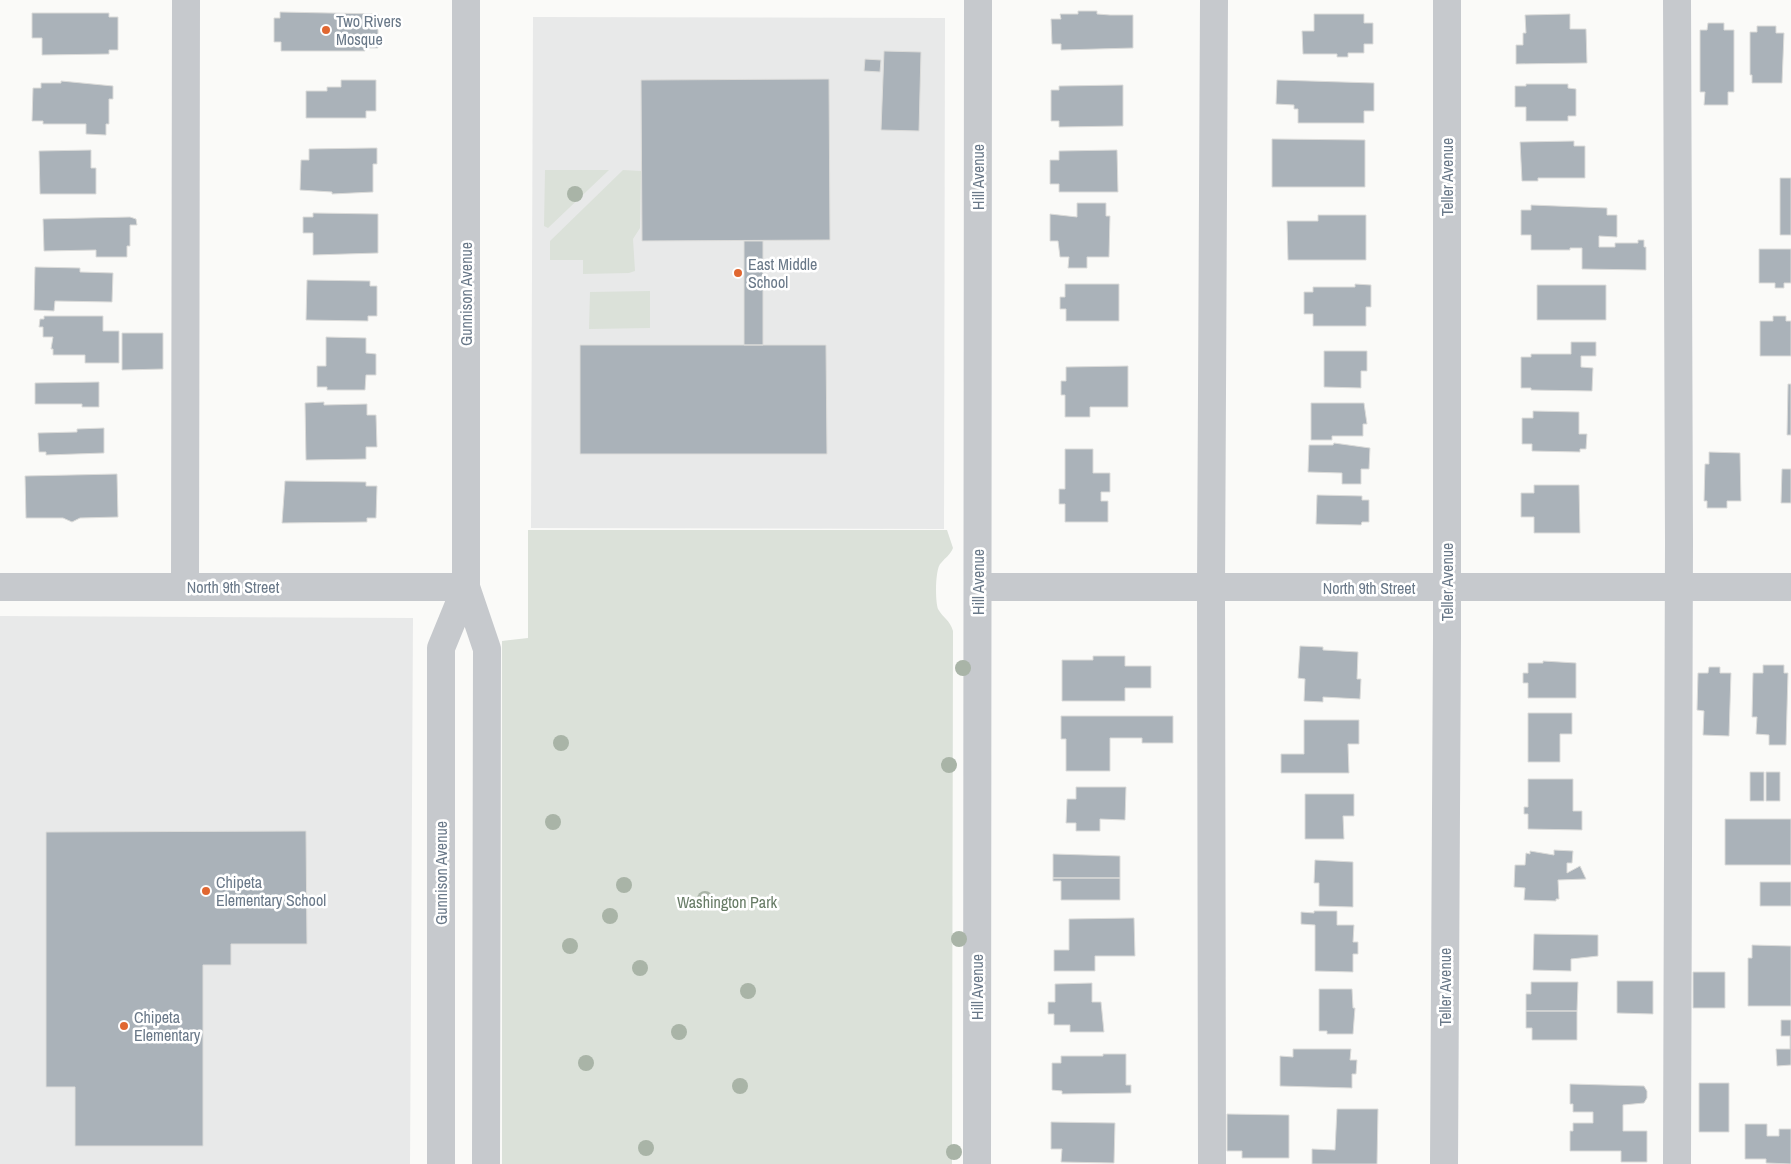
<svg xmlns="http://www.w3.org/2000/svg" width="1791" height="1164" font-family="'Archivo Narrow',sans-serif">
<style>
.built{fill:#e8e9e9}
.green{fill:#dbe1d9}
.building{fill:#aab2b9;stroke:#dcdcda}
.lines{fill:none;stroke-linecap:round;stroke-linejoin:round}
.minor{stroke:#c6c9cd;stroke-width:28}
.tree{fill:#a9b4a7}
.poi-dot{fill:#e06731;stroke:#fff;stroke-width:2}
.labels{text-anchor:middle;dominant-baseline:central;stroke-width:5;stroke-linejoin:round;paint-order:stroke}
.poi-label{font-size:16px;fill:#697888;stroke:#fff;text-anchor:start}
.street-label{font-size:16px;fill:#697888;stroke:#fff}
.park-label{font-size:16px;fill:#667a64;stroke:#fff}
</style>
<rect width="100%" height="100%" fill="#fafaf8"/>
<!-- built -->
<path class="built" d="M533,17L945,18L944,529L531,528Z
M0,616L413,618L410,1164H0Z"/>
<!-- green -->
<path class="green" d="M545,170H609L548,228L544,226Z
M623,170L641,171L640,228L633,239L635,271L629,273L583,274V260H550V241Z
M650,291V328L589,329L590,292Z
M528,530H947L953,548C950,555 946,557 941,563C935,568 935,601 938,609C943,618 950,620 953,631L952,1164H502V641L528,638Z"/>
<!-- building -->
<path class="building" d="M1078,11H1097V14L1110,15H1133V48L1061,50V44H1052L1051,19H1061L1060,14H1078Z
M280,12L378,14V48H365V51H281V42H274V18H280Z
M32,13H109V17H118V50H109V54L42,55V38H32Z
M1314,14H1364V23H1373V44H1364V53H1348V57H1337V54H1303L1302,31H1314Z
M1570,14V29H1586L1587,63L1516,64V45H1523V33H1526L1525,15Z
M1708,23H1724V30H1734V92H1728V105H1704L1705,92H1700V30H1707Z
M1757,26H1776V33H1784L1782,83H1752V75H1750V32H1757Z
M884,51L921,52L919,131L881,130Z
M865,59L881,60L880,72L864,71Z
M829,79L830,240L642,241L641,80Z
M341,80H376V111H366V118H306V91H327V87H341Z
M1277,80L1374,83V111H1364V123H1298V109H1294V105L1276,104Z
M61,81L113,86V99H109V124H106V135L86,134V124H43V121H32L33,88H41V83H61Z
M1526,84H1568V88L1576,89V116H1568V121H1526V107H1515V86H1526Z
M1123,85V126L1059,127V121H1051V90H1059V86Z
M1272,139L1365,140V187H1272Z
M1574,141V146H1585V178H1538V181H1522L1520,142Z
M372,148H377V164H373V192L332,194V192L300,190L301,160H309V149Z
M91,150V168H96V194H40L39,151Z
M1117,150L1118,192H1059V184H1050V160H1059V151Z
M1780,178H1791V235H1780Z
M1077,203H1106V216H1110L1109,257H1087V268H1068L1069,257H1060L1058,241H1050V214L1077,217Z
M1531,205L1607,208V215H1617V237L1599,236V247H1615V243H1638V240H1644V247H1646V270L1582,269V248H1570V250H1531V235H1521V210H1531Z
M313,213L378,214V253L313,255V233H303V217H313Z
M1318,215H1366V260H1288L1287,221H1318Z
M130,217L136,219L137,225H130V246H127V257H96V250L44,251L43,219Z
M744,241H763V345H744Z
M1759,249H1791V283H1784V288H1775V283H1759Z
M35,267L80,268V272L113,273L112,302L55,301L54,311L34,310Z
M307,280L370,281V286H377V316H368V321L306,320Z
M1065,284H1119V321H1066V309H1060V297H1065Z
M1355,284L1371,285V307H1366V326H1313V314H1304V292H1313V287H1355Z
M1537,285H1606V320H1537Z
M44,316H103V331H119V363H85V355H53V349H51L53,337H43V327H39L40,319H44Z
M1773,316H1786V321H1791V356H1760V321H1773Z
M122,333H163V369L122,370Z
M326,337L366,338V353L376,354V375H366L365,390H327V387H317V366H326Z
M1571,342H1596V356H1581V367L1593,368L1592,391L1531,390V388H1521V357H1531V354H1571Z
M580,345H826L827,454H580Z
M1324,351H1367V371H1361V388L1324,387Z
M1128,366V407H1090V417H1065V395H1061V381H1066V367Z
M99,382V407H82V404H35V383Z
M1788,384H1791V435H1787Z
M324,402V405L367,404V415H376L377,447H366V459L306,460L305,403Z
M1311,403H1364L1367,424H1363V436H1332V440H1311Z
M1533,411L1579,412V434H1587L1586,449H1580V452L1532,451V444H1522V418H1533Z
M104,428V453L46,455V452H39L38,433L77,432V429Z
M1334,443L1370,448L1369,469H1361V484H1342V473L1308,472L1309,445H1333Z
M1065,449H1093V473H1110V492H1101V501H1108V522H1065V504H1059V489H1065Z
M1709,452L1740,453L1741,501H1727V508H1707V501H1704L1705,464H1709Z
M1782,469H1791V503H1781Z
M117,474L118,517L80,518L72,522L63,518H26L25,476Z
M285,481L366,482V486H377L376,518H367V522L282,523Z
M1534,485H1579L1580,533H1534V517H1521V493H1534Z
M1317,495L1362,496V500H1369V522H1362L1361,525L1316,524Z
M1300,646L1323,647V650L1358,652L1357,679H1361L1360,699L1323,697V702L1304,701L1305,679L1298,678Z
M1093,656H1125V666H1151V688H1125V701H1062V660H1093Z
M1543,661L1576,663V698H1528V683H1523V673H1528V663H1543Z
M1763,665H1784V673H1788L1786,745H1769V735L1756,734L1757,717H1752L1753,673H1763Z
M1709,667H1720V673H1731L1729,736L1703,735L1704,711L1697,710L1698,673H1708Z
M1528,713H1572V734H1560V762H1528Z
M1061,716H1173V743H1142V738H1110V771H1066V739H1061Z
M1304,720H1359V744H1348L1349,773H1281V754H1304Z
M1750,772H1764V801H1750Z
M1766,772H1780V801H1766Z
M1528,779H1573V811H1582V830L1528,829V814H1524V807H1528Z
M1076,787H1126L1125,820L1100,819V831H1076V823H1066L1067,799H1076Z
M1305,794H1354V816H1343L1344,839H1305Z
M1725,819H1791V865H1725Z
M306,831L307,944H231V965H203V1146H75V1087H46V832Z
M1554,850L1573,851L1572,863H1567V873L1580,866L1586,879L1558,880L1559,899H1556V901L1524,900L1525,888L1514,887L1515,865H1525L1526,853L1530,854V851L1554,855Z
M1053,854L1120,856V878H1053Z
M1315,860L1353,862V907L1319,906V883H1314Z
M1053,878H1120V900H1061V881H1053Z
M1760,882H1791V906H1760Z
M1314,911H1337V925H1354L1353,942H1358V954H1353V972L1315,971V925L1301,924V912L1314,913Z
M1134,918L1135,956H1095V971H1054V950H1069V919Z
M1534,934L1598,935V956L1571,959V971L1533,970Z
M1752,945L1791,946V1006H1748V958H1752Z
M1693,972H1725V1008H1693Z
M1617,981H1653V1014L1617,1013Z
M1531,982H1578L1577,1011H1526V994H1531Z
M1092,983V1002H1101L1104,1032H1070V1025H1054V1014H1048V1002H1055V984Z
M1319,989H1352L1353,1008H1355L1353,1034H1327V1031H1319Z
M1526,1011H1577V1040H1532V1028H1526Z
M1781,1020H1791V1065L1777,1066L1776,1049H1790V1036H1781Z
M1293,1049H1351L1350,1060H1357L1356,1074H1352V1088L1280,1086V1056L1293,1057Z
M1103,1054H1126V1085H1131V1093L1062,1094V1091L1052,1090V1063H1061V1056H1103Z
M1699,1083H1729V1132H1699Z
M1570,1084L1644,1086L1647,1091V1098L1644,1103L1623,1105V1131H1647V1162H1621V1151H1570V1131H1573V1123H1593V1112H1573V1104H1570Z
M1337,1109H1378L1377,1164H1312V1149L1335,1150Z
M1227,1114L1289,1115V1158H1242V1151H1227Z
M1051,1122L1115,1123L1114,1163L1061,1162L1062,1149H1051Z
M1745,1124H1767V1136H1779V1129H1791V1164L1766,1163V1159H1745Z"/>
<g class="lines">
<!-- minor -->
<path class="minor" d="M466,0V587L487,649L486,1164
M1677,0L1679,542L1677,1164
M0,587H466
M185,587L186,0
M978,587H1791
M441,1164V648L466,587
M977,1164L978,0
M1212,1164L1211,588L1214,0
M1444,1164L1447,636V0"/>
</g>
<!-- trees -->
<g class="tree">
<circle cx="575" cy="194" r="8"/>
<circle cx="963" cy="668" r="8"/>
<circle cx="561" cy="743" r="8"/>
<circle cx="949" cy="765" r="8"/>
<circle cx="553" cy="822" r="8"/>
<circle cx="624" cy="885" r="8"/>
<circle cx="705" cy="899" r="8"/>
<circle cx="610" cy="916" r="8"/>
<circle cx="959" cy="939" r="8"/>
<circle cx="570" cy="946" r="8"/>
<circle cx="640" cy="968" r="8"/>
<circle cx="748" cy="991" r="8"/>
<circle cx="679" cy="1032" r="8"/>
<circle cx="586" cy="1063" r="8"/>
<circle cx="740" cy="1086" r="8"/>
<circle cx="646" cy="1148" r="8"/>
<circle cx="954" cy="1152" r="8"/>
</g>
<!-- markers -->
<g class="poi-dot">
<circle cx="326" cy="30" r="5"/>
<circle cx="738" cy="273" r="5"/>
<circle cx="206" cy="891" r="5"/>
<circle cx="124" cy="1026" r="5"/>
</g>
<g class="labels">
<!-- poi labels -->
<g class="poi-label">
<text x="336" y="21">Two Rivers<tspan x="336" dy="18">Mosque</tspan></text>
<text x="748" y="264">East Middle<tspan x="748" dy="18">School</tspan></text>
<text x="216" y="882">Chipeta<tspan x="216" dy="18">Elementary School</tspan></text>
<text x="134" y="1017">Chipeta<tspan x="134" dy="18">Elementary</tspan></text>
</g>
<!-- street labels -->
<g class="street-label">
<text transform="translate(978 177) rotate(-90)">Hill Avenue</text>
<text transform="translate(1447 177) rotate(-90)">Teller Avenue</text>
<text transform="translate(466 294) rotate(-90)">Gunnison Avenue</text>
<text transform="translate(978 582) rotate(-90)">Hill Avenue</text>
<text transform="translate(1447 582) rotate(-90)">Teller Avenue</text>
<text x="233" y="587">North 9th Street</text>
<text x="1369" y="588">North 9th Street</text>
<text transform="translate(441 873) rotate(-90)">Gunnison Avenue</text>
<text transform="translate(977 987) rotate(-90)">Hill Avenue</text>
<text transform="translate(1445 987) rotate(-90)">Teller Avenue</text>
</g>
<!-- park labels -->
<g class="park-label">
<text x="727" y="902">Washington Park</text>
</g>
</g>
</svg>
